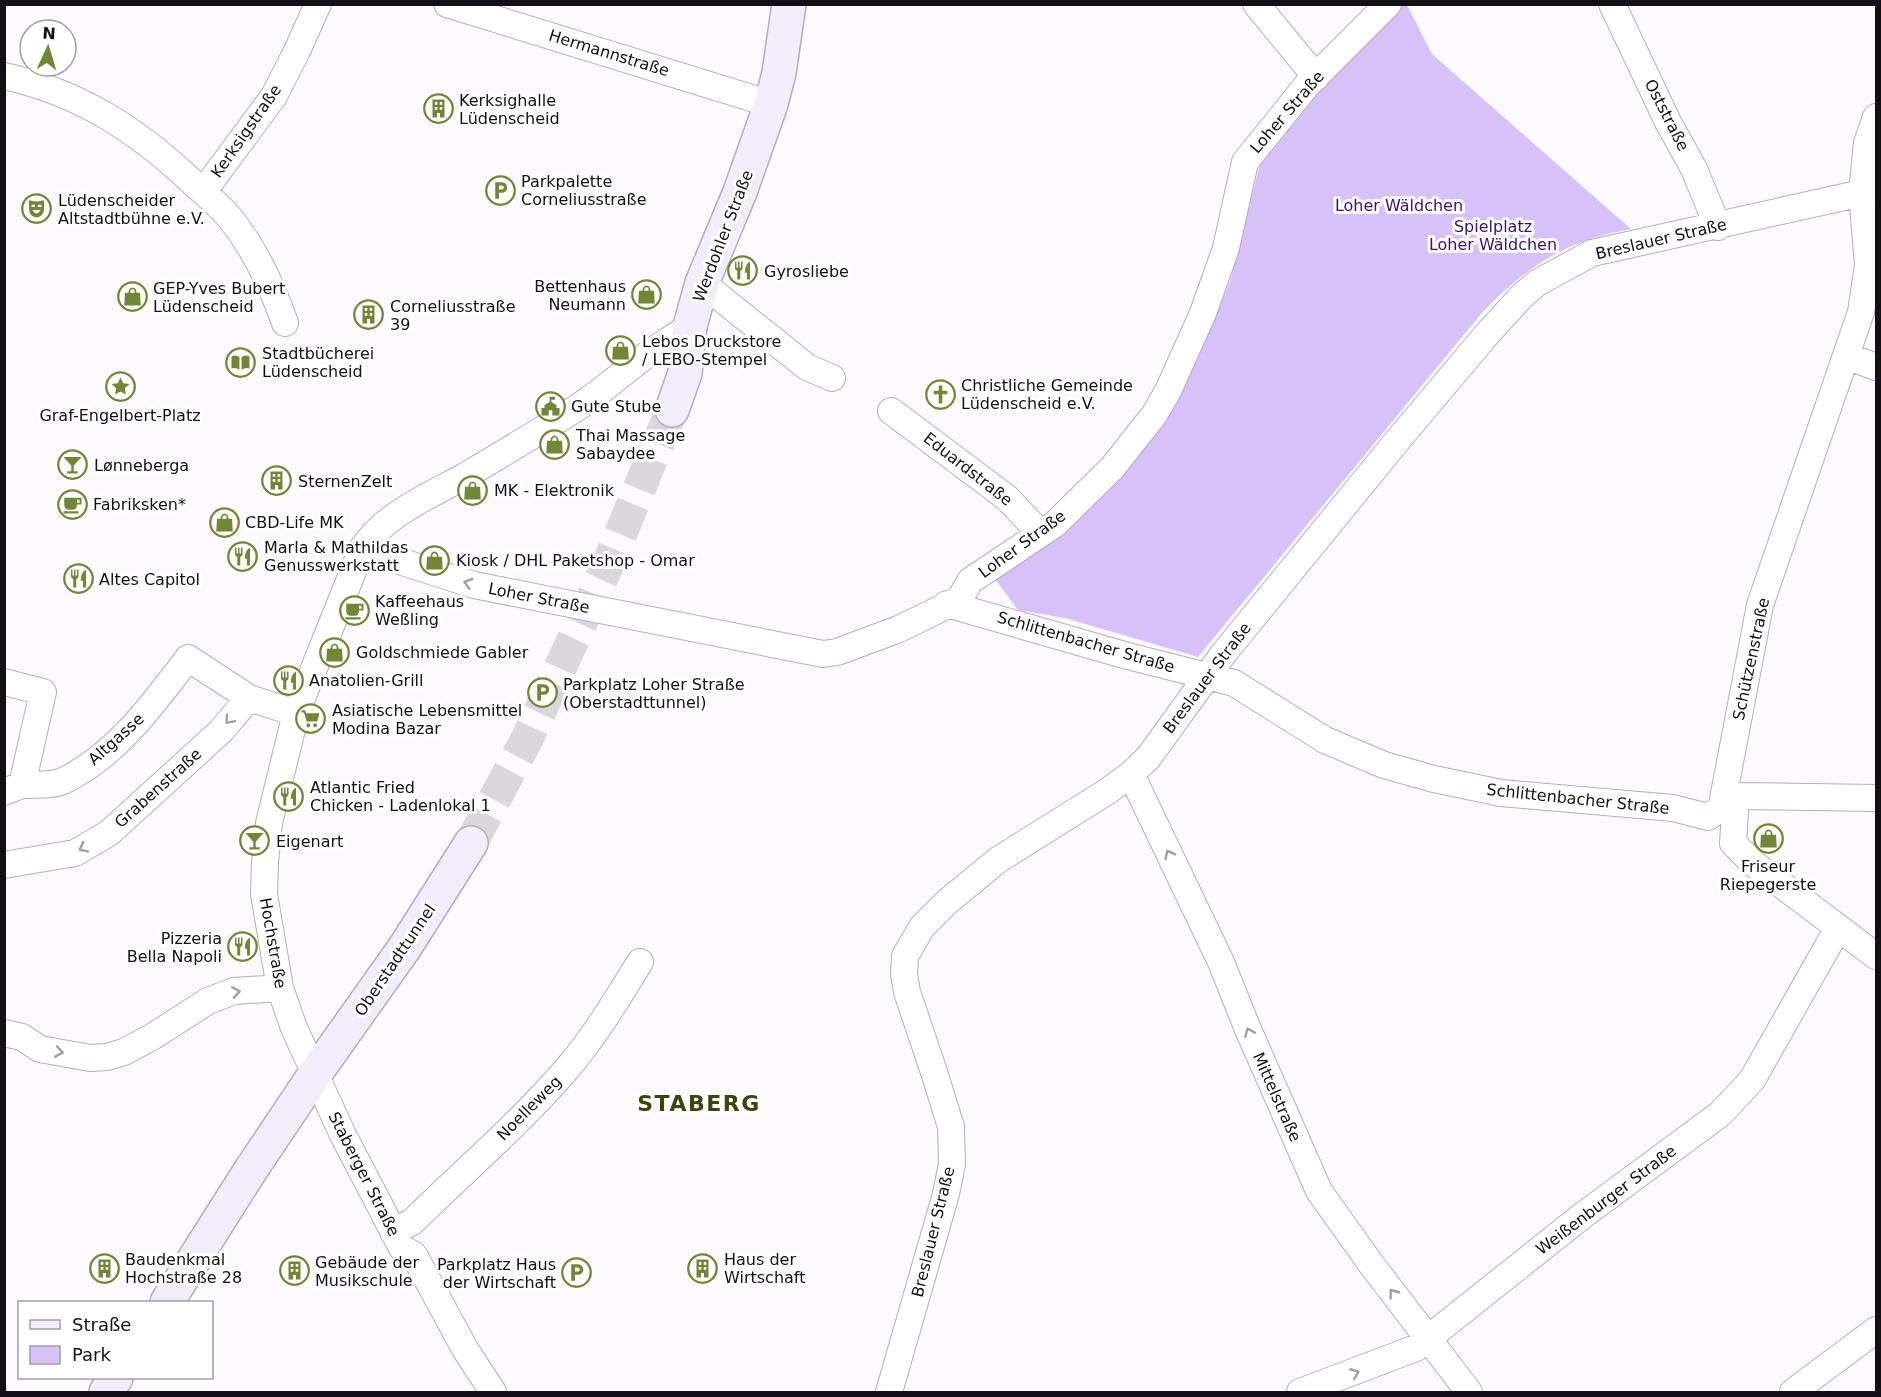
<svg xmlns="http://www.w3.org/2000/svg" width="1881" height="1397" font-family="'DejaVu Sans',sans-serif">
<style>
.green{fill:#d6c2f8}
.lines{fill:none;stroke-linecap:round;stroke-linejoin:round}
.secondary-tunnel{stroke:#d9d7dc;stroke-width:33;stroke-dasharray:33 16;stroke-linecap:butt}
.street-casing{stroke:#b4acc2;stroke-width:28}
.secondary-casing{stroke:#b4acc2;stroke-width:36}
.street{stroke:#fff;stroke-width:26}
.secondary{stroke:#f2edfa;stroke-width:33}
.oneway{stroke:#a09fa2}
.labels{text-anchor:middle;dominant-baseline:central;stroke-width:6;stroke-linejoin:round;paint-order:stroke}
.street-label{font-size:16px;fill:#120f17;stroke:#fff}
.poi-label{font-size:16px;fill:#120f17;stroke:#fff;text-anchor:start}
.park-label{font-size:16px;fill:#3e1068;stroke:#fff}
.district-label{font-size:22px;font-weight:bold;letter-spacing:1.5px;fill:#39470e;stroke:#fff}
</style>
<rect width="100%" height="100%" fill="#fcfaff"/>
<!-- green -->
<path class="green" d="M1403,5H1407L1432,54L1631,229C1564,241 1527,266 1481,314L1198,657L1065,618L1018,610L995,579L1058,534L1215,317L1230,281L1262,156L1318,93Z"/>
<g class="lines">
<!-- secondary-tunnel -->
<path class="secondary-tunnel" d="M471,843L527,739L605,571L672,410"/>
<defs>
<path id="street" d="M447,4L771,104
M1256,4L1316,77
M1612,4L1668,122L1694,169L1718,227
M4,76C78,92 136,129 190,180C203,192 218,204 230,218C255,249 272,286 285,323
M1876,117L1867,143L1862,193L1868,265L1861,312L1760,605L1723,799L1735,812L1733,843L1754,864L1876,956
M203,192L274,96L297,51L318,4
M702,283L807,367L832,378
M1846,356L1876,367
M891,411L1007,498L1040,533
M362,549L474,585L823,654L837,652L899,629L960,599L970,581L1055,524L1112,468L1154,415L1168,391L1203,313L1226,248L1245,162L1307,85L1388,4
M947,604L1124,655L1234,683L1325,740L1384,765L1434,779L1501,793L1673,808L1708,817L1739,796L1876,798
M4,682L43,692L22,785L4,792
M1131,774L1221,962L1247,1027L1319,1191L1371,1264L1469,1392
M22,785C34,784 52,786 63,781C117,755 153,704 188,658L249,698
M4,865L75,853L109,833L221,731L249,698L296,713
M4,1033L22,1037L40,1049L90,1058L107,1057L124,1052L152,1037L208,1001L234,991L280,988
M393,1232L412,1222C463,1172 518,1125 565,1071C594,1038 617,999 640,962
M493,1392L465,1349L414,1255L402,1248L343,1135L294,1028L280,988L264,894L265,862L269,823L296,713L362,549C385,514 429,496 465,476C502,454 539,432 575,409C597,395 617,378 637,362C654,349 673,338 690,326
M889,1392L946,1194L952,1164L951,1127L935,1075L907,992L904,974L905,956L922,927L947,902L998,860L1108,791L1131,774L1148,758L1224,653L1397,441L1488,333L1521,297L1537,283L1592,253L1862,193L1876,192
M1300,1392L1416,1348L1582,1216L1720,1114L1752,1080L1838,928
M1793,1392L1876,1330"/>
<path id="secondary" d="M672,410L685,373L690,326L702,283L740,192L771,104L779,73L789,4
M167,1302L252,1168L315,1074L405,947L471,843
M106,1392L116,1378"/>
</defs>
<!-- street casing -->
<use href="#street" class="street-casing"/>
<!-- secondary casing -->
<use href="#secondary" class="secondary-casing"/>
<!-- street -->
<use href="#street" class="street"/>
<!-- secondary -->
<use href="#secondary" class="secondary"/>
</g>
<!-- one-way arrows -->
<defs><path id="oneway-chevron" d="M-2-3.5L2.5 0L-2 3.5" fill="none" stroke-width="1.6" stroke-linecap="round" stroke-linejoin="round" transform="scale(1.5)"/></defs>
<g class="oneway">
<use href="#oneway-chevron" transform="translate(468 583) rotate(-164)"/>
<use href="#oneway-chevron" transform="translate(229 720) rotate(130)"/>
<use href="#oneway-chevron" transform="translate(83 848) rotate(153)"/>
<use href="#oneway-chevron" transform="translate(1169 854) rotate(-116)"/>
<use href="#oneway-chevron" transform="translate(236 992) rotate(-9)"/>
<use href="#oneway-chevron" transform="translate(1249 1032) rotate(-113)"/>
<use href="#oneway-chevron" transform="translate(59 1052) rotate(10)"/>
<use href="#oneway-chevron" transform="translate(1393 1293) rotate(-127)"/>
<use href="#oneway-chevron" transform="translate(1355 1373) rotate(-22)"/>
</g>
<!-- icons -->
<defs>
<symbol id="building-ring" viewBox="-11 -11 22 22"><circle r="9.5" fill="#fff" stroke="#718637" stroke-width="1.5"/><path d="M-4-6H4V6H1V3H-1V6H-4ZM-2.5-4.3h1.7v1.8h-1.7ZM.8-4.3h1.7v1.8H.8ZM-2.5-1h1.7V.8h-1.7ZM.8-1h1.7V.8H.8Z" fill="#718637"/></symbol>
<symbol id="parking-ring" viewBox="-11 -11 22 22"><circle r="9.5" fill="#fff" stroke="#718637" stroke-width="1.5"/><path d="M-3.5-5.5H1a3.5 3.5 0 0 1 0 7H-1V5.5H-3.5ZM-1-3.4V-.6H.8a1.4 1.4 0 0 0 0-2.8Z" fill="#718637"/></symbol>
<symbol id="theatre-ring" viewBox="-11 -11 22 22"><circle r="9.5" fill="#fff" stroke="#718637" stroke-width="1.5"/><path d="M-5-5.5Q0-4 5-5.5V0Q5 5 0 6Q-5 5-5 0ZM-3.3-2.5H-1v1.5H-3.3ZM1-2.5H3.3v1.5H1ZM-2.8 1Q0 5.5 2.8 1Z" fill="#718637"/></symbol>
<symbol id="restaurant-ring" viewBox="-11 -11 22 22"><circle r="9.5" fill="#fff" stroke="#718637" stroke-width="1.5"/><path d="M-5-6h1v4h1v-4h1v4h1v-4h1v5L-1.5 .5V6h-2V.5L-5-1ZM5-6V6H3V1.5H1.5Q1.5-4 5-6Z" fill="#718637"/></symbol>
<symbol id="shop-ring" viewBox="-11 -11 22 22"><circle r="9.5" fill="#fff" stroke="#718637" stroke-width="1.5"/><path d="M-5-2.5h2.3a2.7 3.5 0 0 1 5.4 0H5L5.5 6h-11ZM-1.5-2.5h3a1.5 2.3 0 0 0-3 0Z" fill="#718637"/></symbol>
<symbol id="library-ring" viewBox="-11 -11 22 22"><circle r="9.5" fill="#fff" stroke="#718637" stroke-width="1.5"/><path d="M-6-4Q-3-5.5-.7-3.5V5Q-3 3-6 4ZM6-4Q3-5.5 .7-3.5V5Q3 3 6 4Z" fill="#718637"/></symbol>
<symbol id="sight-ring" viewBox="-11 -11 22 22"><circle r="9.5" fill="#fff" stroke="#718637" stroke-width="1.5"/><path d="M0-6L1.8-2.2L6-1.7L2.9 1.2L3.7 5.4L0 3.3L-3.7 5.4L-2.9 1.2L-6-1.7L-1.8-2.2Z" fill="#718637"/></symbol>
<symbol id="church-ring" viewBox="-11 -11 22 22"><circle r="9.5" fill="#fff" stroke="#718637" stroke-width="1.5"/><path d="M-1.2-6h2.4v3.5h3.3v2.4h-3.3V6h-2.4V-.1h-3.3v-2.4h3.3Z" fill="#718637"/></symbol>
<symbol id="civic-ring" viewBox="-11 -11 22 22"><circle r="9.5" fill="#fff" stroke="#718637" stroke-width="1.5"/><path d="M-.6-6.5H3V-4.5H.6V-3L4-1V1h2V6H-6V1h2V-1L-.6-3ZM-1.2 2.5V6h2.4V2.5Z" fill="#718637"/></symbol>
<symbol id="bar-ring" viewBox="-11 -11 22 22"><circle r="9.5" fill="#fff" stroke="#718637" stroke-width="1.5"/><path d="M-6-5H6L.8 .8V4.5H3.5V6h-7V4.5H-.8V.8Z" fill="#718637"/></symbol>
<symbol id="cafe-ring" viewBox="-11 -11 22 22"><circle r="9.5" fill="#fff" stroke="#718637" stroke-width="1.5"/><path d="M-5.5-4.5H6V0H3Q3 3.5 0 3.5H-2.5Q-5.5 3.5-5.5 0ZM3-3.2v2h1.7v-2ZM-6 4.5H4V6H-6Z" fill="#718637"/></symbol>
<symbol id="supermarket-ring" viewBox="-11 -11 22 22"><circle r="9.5" fill="#fff" stroke="#718637" stroke-width="1.5"/><path d="M-6-5.5h2.5l.6 2H6L4.5 2H-2.5L-4.4-4H-6ZM-1.5 3.2a1.3 1.3 0 1 0 .1 0ZM3 3.2a1.3 1.3 0 1 0 .1 0Z" fill="#718637"/></symbol>
</defs>
<g fill-rule="evenodd">
<use href="#building-ring" x="422" y="92" width="33" height="33"/>
<use href="#parking-ring" x="484" y="174" width="33" height="33"/>
<use href="#theatre-ring" x="20" y="192" width="33" height="33"/>
<use href="#restaurant-ring" x="726" y="254" width="33" height="33"/>
<use href="#shop-ring" x="630" y="278" width="33" height="33"/>
<use href="#shop-ring" x="116" y="280" width="33" height="33"/>
<use href="#building-ring" x="352" y="298" width="33" height="33"/>
<use href="#shop-ring" x="604" y="334" width="33" height="33"/>
<use href="#library-ring" x="224" y="346" width="33" height="33"/>
<use href="#sight-ring" x="104" y="370" width="33" height="33"/>
<use href="#church-ring" x="924" y="378" width="33" height="33"/>
<use href="#civic-ring" x="534" y="390" width="33" height="33"/>
<use href="#shop-ring" x="538" y="428" width="33" height="33"/>
<use href="#bar-ring" x="56" y="448" width="33" height="33"/>
<use href="#building-ring" x="260" y="464" width="33" height="33"/>
<use href="#shop-ring" x="456" y="474" width="33" height="33"/>
<use href="#cafe-ring" x="56" y="488" width="33" height="33"/>
<use href="#shop-ring" x="208" y="506" width="33" height="33"/>
<use href="#restaurant-ring" x="226" y="540" width="33" height="33"/>
<use href="#shop-ring" x="418" y="544" width="33" height="33"/>
<use href="#restaurant-ring" x="62" y="562" width="33" height="33"/>
<use href="#cafe-ring" x="338" y="594" width="33" height="33"/>
<use href="#shop-ring" x="318" y="636" width="33" height="33"/>
<use href="#restaurant-ring" x="272" y="664" width="33" height="33"/>
<use href="#parking-ring" x="526" y="676" width="33" height="33"/>
<use href="#supermarket-ring" x="294" y="702" width="33" height="33"/>
<use href="#restaurant-ring" x="272" y="780" width="33" height="33"/>
<use href="#shop-ring" x="1752" y="822" width="33" height="33"/>
<use href="#bar-ring" x="238" y="824" width="33" height="33"/>
<use href="#restaurant-ring" x="226" y="930" width="33" height="33"/>
<use href="#building-ring" x="88" y="1252" width="33" height="33"/>
<use href="#building-ring" x="686" y="1252" width="33" height="33"/>
<use href="#building-ring" x="278" y="1254" width="33" height="33"/>
<use href="#parking-ring" x="560" y="1256" width="33" height="33"/>
</g>
<g class="labels">
<!-- street labels -->
<g class="street-label">
<text transform="translate(609 53) rotate(17)">Hermannstraße</text>
<text transform="translate(1287 112) rotate(-49)">Loher Straße</text>
<text transform="translate(1667 115) rotate(63)">Oststraße</text>
<text transform="translate(246 131) rotate(-55)">Kerksigstraße</text>
<text transform="translate(723 236) rotate(-69)">Werdohler Straße</text>
<text transform="translate(1661 239) rotate(-13)">Breslauer Straße</text>
<text transform="translate(968 469) rotate(38)">Eduardstraße</text>
<text transform="translate(1022 544) rotate(-36)">Loher Straße</text>
<text transform="translate(539 598) rotate(11)">Loher Straße</text>
<text transform="translate(1086 642) rotate(16)">Schlittenbacher Straße</text>
<text transform="translate(1751 659) rotate(-78)">Schützenstraße</text>
<text transform="translate(1207 678) rotate(-53)">Breslauer Straße</text>
<text transform="translate(116 739) rotate(-42)">Altgasse</text>
<text transform="translate(158 788) rotate(-42)">Grabenstraße</text>
<text transform="translate(1578 799) rotate(6)">Schlittenbacher Straße</text>
<text transform="translate(273 943) rotate(80)">Hochstraße</text>
<text transform="translate(395 960) rotate(-56)">Oberstadttunnel</text>
<text transform="translate(1277 1097) rotate(66)">Mittelstraße</text>
<text transform="translate(529 1108) rotate(-45)">Noelleweg</text>
<text transform="translate(364 1174) rotate(63)">Staberger Straße</text>
<text transform="translate(1606 1200) rotate(-37)">Weißenburger Straße</text>
<text transform="translate(933 1232) rotate(-76)">Breslauer Straße</text>
</g>
<!-- poi labels -->
<g class="poi-label">
<text x="459" y="100">Kerksighalle<tspan x="459" dy="18">Lüdenscheid</tspan></text>
<text x="521" y="181">Parkpalette<tspan x="521" dy="18">Corneliusstraße</tspan></text>
<text x="58" y="200">Lüdenscheider<tspan x="58" dy="18">Altstadtbühne e.V.</tspan></text>
<text x="764" y="271">Gyrosliebe</text>
<text x="626" y="286" text-anchor="end">Bettenhaus<tspan x="626" dy="18">Neumann</tspan></text>
<text x="153" y="288">GEP-Yves Bubert<tspan x="153" dy="18">Lüdenscheid</tspan></text>
<text x="390" y="306">Corneliusstraße<tspan x="390" dy="18">39</tspan></text>
<text x="642" y="341">Lebos Druckstore<tspan x="642" dy="18">/ LEBO-Stempel</tspan></text>
<text x="262" y="353">Stadtbücherei<tspan x="262" dy="18">Lüdenscheid</tspan></text>
<text x="961" y="385">Christliche Gemeinde<tspan x="961" dy="18">Lüdenscheid e.V.</tspan></text>
<text x="571" y="406">Gute Stube</text>
<text x="120" y="415" text-anchor="middle">Graf-Engelbert-Platz</text>
<text x="576" y="435">Thai Massage<tspan x="576" dy="18">Sabaydee</tspan></text>
<text x="94" y="465">Lønneberga</text>
<text x="298" y="481">SternenZelt</text>
<text x="494" y="490">MK - Elektronik</text>
<text x="93" y="504">Fabriksken*</text>
<text x="245" y="522">CBD-Life MK</text>
<text x="264" y="547">Marla &amp; Mathildas<tspan x="264" dy="18">Genusswerkstatt</tspan></text>
<text x="456" y="560">Kiosk / DHL Paketshop - Omar</text>
<text x="99" y="579">Altes Capitol</text>
<text x="375" y="601">Kaffeehaus<tspan x="375" dy="18">Weßling</tspan></text>
<text x="356" y="652">Goldschmiede Gabler</text>
<text x="309" y="680">Anatolien-Grill</text>
<text x="563" y="684">Parkplatz Loher Straße<tspan x="563" dy="18">(Oberstadttunnel)</tspan></text>
<text x="332" y="710">Asiatische Lebensmittel<tspan x="332" dy="18">Modina Bazar</tspan></text>
<text x="310" y="787">Atlantic Fried<tspan x="310" dy="18">Chicken - Ladenlokal 1</tspan></text>
<text x="276" y="841">Eigenart</text>
<text x="1768" y="866" text-anchor="middle">Friseur<tspan x="1768" dy="18">Riepegerste</tspan></text>
<text x="222" y="938" text-anchor="end">Pizzeria<tspan x="222" dy="18">Bella Napoli</tspan></text>
<text x="125" y="1259">Baudenkmal<tspan x="125" dy="18">Hochstraße 28</tspan></text>
<text x="724" y="1259">Haus der<tspan x="724" dy="18">Wirtschaft</tspan></text>
<text x="315" y="1262">Gebäude der<tspan x="315" dy="18">Musikschule</tspan></text>
<text x="556" y="1264" text-anchor="end">Parkplatz Haus<tspan x="556" dy="18">der Wirtschaft</tspan></text>
</g>
<!-- park labels -->
<g class="park-label">
<text x="1399" y="205">Loher Wäldchen</text>
<text x="1493" y="226">Spielplatz<tspan x="1493" dy="18">Loher Wäldchen</tspan></text>
</g>
<!-- district labels -->
<g class="district-label">
<text x="699" y="1103">STABERG</text>
</g>
</g>
<!-- border -->
<rect width="1881" height="1397" fill="none" stroke="#120f17" stroke-width="12"/>
<!-- legend -->
<rect x="18" y="1301" width="195" height="78" fill="#ffffff" stroke="#a09fa2" stroke-width="1.5"/>
<rect x="30" y="1320" width="30" height="9" fill="#f2edfa" stroke="#a09fa2" stroke-width="1.5"/>
<text x="72" y="1331" font-size="18" fill="#120f17">Straße</text>
<rect x="30" y="1346" width="30" height="18" fill="#d6c2f8" stroke="#a09fa2" stroke-width="1.5"/>
<text x="72" y="1361" font-size="18" fill="#120f17">Park</text>
<!-- north arrow -->
<g transform="translate(48 48) rotate(4)"><circle r="28" fill="#ffffff" stroke="#a09fa2" stroke-width="1.5"/>
<path d="M0-4.5L10 22L0 15L-10 22Z" fill="#718637"/>
<text y="-9" font-size="16" font-weight="bold" text-anchor="middle" fill="#120f17">N</text>
</g>
</svg>
